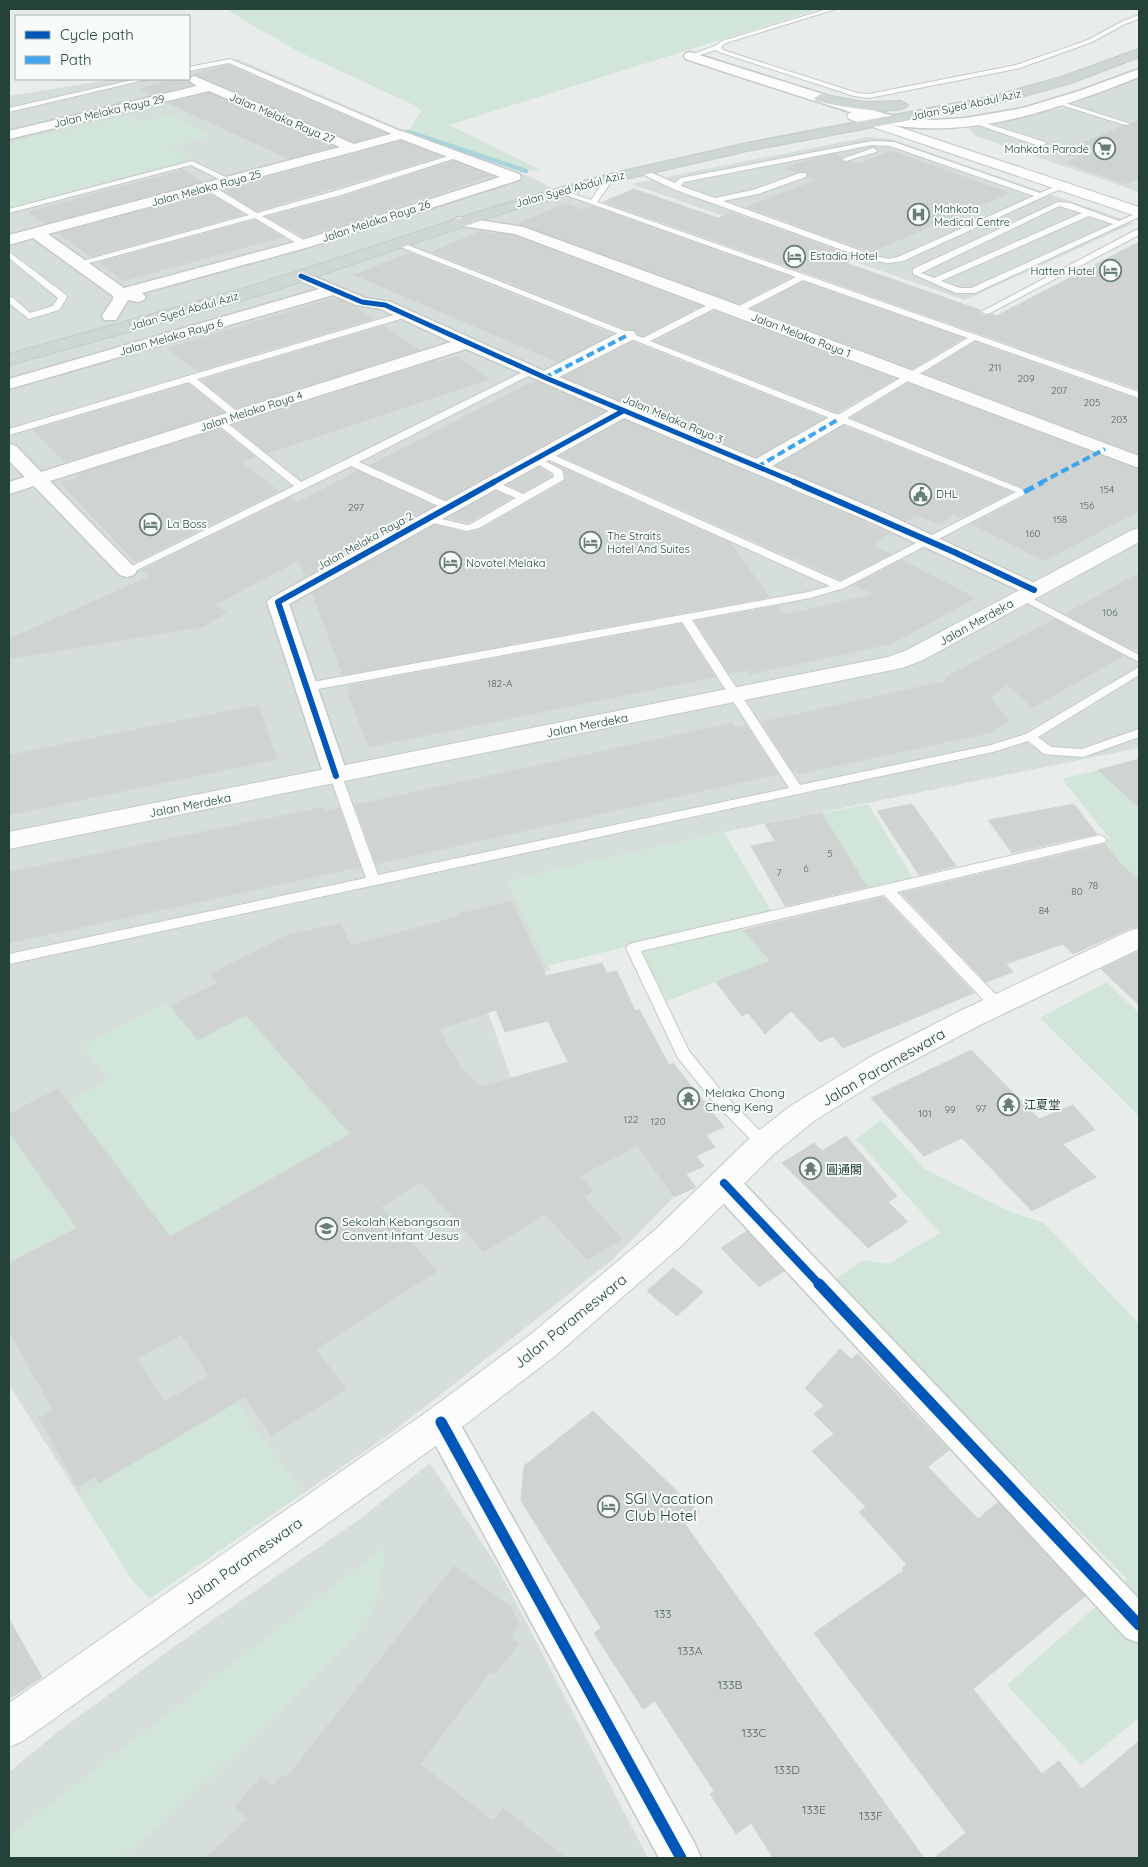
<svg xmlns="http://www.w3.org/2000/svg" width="1148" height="1867" font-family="Quicksand,'Noto Sans SC',sans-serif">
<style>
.built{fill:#d6dedb}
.green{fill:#d1e6d8}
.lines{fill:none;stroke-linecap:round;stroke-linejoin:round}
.stream{stroke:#a9d4db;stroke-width:4.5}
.building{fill:#cfd4d2;stroke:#d1d6d4;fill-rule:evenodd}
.lane-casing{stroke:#c5cac8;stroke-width:2}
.street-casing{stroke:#c5cac8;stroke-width:3}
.secondary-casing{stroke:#c3cbc8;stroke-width:2}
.primary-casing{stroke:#c3ccc9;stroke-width:2}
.lane{fill:#fcfcfc;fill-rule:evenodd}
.street{fill:#fcfcfc;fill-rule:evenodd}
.secondary{fill:#fcfcfc;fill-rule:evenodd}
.primary{fill:#cfd7d5;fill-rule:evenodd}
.quiet-far1{stroke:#3ea4ec;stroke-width:4;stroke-dasharray:8 4;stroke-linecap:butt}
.quiet{stroke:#3ea4ec;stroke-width:5;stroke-dasharray:11 5;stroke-linecap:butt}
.cycleway-far3-casing{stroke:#f7fbf9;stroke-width:7}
.cycleway-far2-casing{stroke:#f7fbf9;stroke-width:9}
.cycleway-far1-casing{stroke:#f7fbf9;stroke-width:11}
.cycleway-casing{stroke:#f7fbf9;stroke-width:14}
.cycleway-far3{stroke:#0057b8;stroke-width:5}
.cycleway-far2{stroke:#0057b8;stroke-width:6}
.cycleway-far1{stroke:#0057b8;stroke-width:8}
.cycleway{stroke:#0057b8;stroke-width:11}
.labels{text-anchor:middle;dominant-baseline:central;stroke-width:4;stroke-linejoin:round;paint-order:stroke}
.number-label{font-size:10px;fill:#506761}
.far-street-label{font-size:11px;fill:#24423a;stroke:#f7fbf9}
.far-poi-label{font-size:11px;fill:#24423a;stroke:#f7fbf9;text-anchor:start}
.street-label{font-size:12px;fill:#24423a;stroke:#f7fbf9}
.poi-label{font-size:12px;fill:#24423a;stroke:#f7fbf9;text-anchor:start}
.near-number-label{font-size:12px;fill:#506761}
.near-street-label{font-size:15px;fill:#24423a;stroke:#f7fbf9}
.near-poi-label{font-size:15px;fill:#24423a;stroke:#f7fbf9;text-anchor:start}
</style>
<rect width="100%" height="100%" fill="#e8edeb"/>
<!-- built -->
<path class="built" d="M237,59L408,132L533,178L565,195L1139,398V748L724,832L509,881L547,966L551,970L480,989L511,1078L522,1102L599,1095L674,1197L612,1260L390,1434L150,1598L133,1581L9,1385V96L114,79H189V67Z
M1139,78V192L976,136L968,129L1063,108Z
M868,137L891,139L1134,223L965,300L631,184Z
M430,1463L497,1566L648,1858H9V1772L59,1731L172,1648L360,1519Z"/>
<!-- green -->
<path class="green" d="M225,9H819L449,125L541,170L526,171L408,132L421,112L418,107L297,51Z
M129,115L142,122L172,115L210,136L169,148L190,159L9,208V143Z
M1098,770L1139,809V880L1098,843L1110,839L1062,779Z
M868,804L914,880L868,889L822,813Z
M724,832L772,912L547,966L509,881Z
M740,927L770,961L667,1001L641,951Z
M1106,982L1139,1013V1116L1040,1018Z
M167,1003L198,1039L246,1015L350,1134L170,1237L69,1101L109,1080L82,1046Z
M881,1120L925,1169L1011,1212L1044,1223L1139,1324V1718L1081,1765L1007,1685L1127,1579L832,1281L864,1260L888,1264L940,1233L856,1139Z
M9,1132L77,1228L9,1263Z
M237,1403L303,1493L150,1598L133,1581L80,1498L99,1483Z
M383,1548L385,1558L373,1613L355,1636L281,1710L158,1827L120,1858H9V1836Z"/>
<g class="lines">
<!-- stream -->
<path class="stream" d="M408,132L526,171"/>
</g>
<!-- building -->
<path class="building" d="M229,65L386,133L354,142L194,74Z
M178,79H187V82L192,85L151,95L139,89Z
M209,93L334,147L289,159L168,103Z
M1139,120V178L1126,184L1065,163L1078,158L1061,152L1123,126H1131L1132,123Z
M401,141L441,156L257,211L222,190Z
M891,151L1010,193L871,252L746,207L817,180L808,177L806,171L796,172L785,168L808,160L834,154L841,157L840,160L845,163L852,161L859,164Z
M453,161L491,176L303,237L267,217L342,197Z
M183,170L202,182L45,224L28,212Z
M634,189L718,218L733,213L858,258L846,263L980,310V314L987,316L992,314L996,316L1139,242V390L603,202Z
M208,193L244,214L91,257L58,233Z
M565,204L583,210L593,206L791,277L739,304L517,224Z
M255,220L283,237L123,281L99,262Z
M481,231L492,235L496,233L515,236L701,306L643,336L638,334L634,329H626L431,252Z
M409,253L420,257L613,334L558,362L354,275Z
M803,282L964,338L912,369L752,308Z
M335,298L354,306L373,319L197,371L167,348Z
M714,311L896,379L837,412L655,341Z
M383,326L420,350L236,408L201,380Z
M633,342L824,418L756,457L563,377Z
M975,342L1139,400V454L924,373Z
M456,356L490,379L267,453L233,425L436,361L438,362Z
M534,381L605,411L445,499L370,465Z
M908,383L1139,470V511L1044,561L972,524L1030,494L1031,491L851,418Z
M189,384L224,412L65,462L33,430Z
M624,420L890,533L873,545L891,554L841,579L560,456Z
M844,426L1011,492L961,518L954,514L940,524L916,515L907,521L776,466Z
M220,429L255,457L241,462L279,491L135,562L60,483L79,477L77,474Z
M558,466L730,543L770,597L343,675L312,593L435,525L467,533L480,530L564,482L566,478L564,470Z
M539,467L552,476L523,492L507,485Z
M358,471L434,506L306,577L299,560L215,605L227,613L202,627L9,659V639L149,577L142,570L289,498L296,503Z
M496,491L512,498L470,522L447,518Z
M902,560L975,598L891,644L750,674L747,670L729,674L695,621L777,606L784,615L874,594L854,585Z
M1139,573V647L1133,650L1065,614Z
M1054,619L1123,656L1032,708L1007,684L990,698L1009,721L989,733L798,774L796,770L793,771L761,722L946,681V677Z
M681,624L715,677L369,747L348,694H350L347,686Z
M258,705L277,759L9,815V755Z
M732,723L735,728L746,725L778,774L376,864L355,805Z
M1139,759V808L1098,770Z
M912,804L956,866L919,875L877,811Z
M1074,804L1097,834L1012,853L988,820Z
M324,807L326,811L339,808L360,867L9,943V872Z
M822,813L867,887L785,906L751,846L775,841L765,824Z
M1105,844L1120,863L1139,880V926L1128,929L1073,954L1063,944L1006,964L1013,972L986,982L901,893Z
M883,897L974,993L843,1048L833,1036L820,1042L791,1011L765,1034L748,1013L742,1016L716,982L770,961L743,930Z
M512,901L546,976L602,963L607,973L617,971L635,1011L639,1009L669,1065L673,1063L724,1127L706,1135L715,1147L696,1156L704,1166L686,1174L696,1187L674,1197L637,1146L580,1176L593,1191L584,1197L622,1239L587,1260L545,1214L484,1252L421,1182L381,1207L437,1271L316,1349L346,1389L272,1436L245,1397L99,1483L95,1476L77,1487L39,1418L53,1410L9,1331V1263L77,1228L9,1132V1114L58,1089L170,1237L350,1134L246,1015L198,1040L170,1006L218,983L210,974L289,934L341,924L351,946L459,916L458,914ZM496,1010L505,1032L548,1021L568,1062L480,1087L460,1067L439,1029ZM181,1335L209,1376L164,1402L137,1358Z
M1139,951V1005L1101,969Z
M971,1050L1039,1119L1073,1105L1095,1130L1063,1144L1096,1177L1032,1211L962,1138L924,1156L871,1098Z
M846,1136L897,1196L888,1202L908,1222L868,1248L782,1163L814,1143L822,1151Z
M747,1231L784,1271L759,1287L721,1248Z
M673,1268L703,1292L677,1316L647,1291Z
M840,1349L851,1359L858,1354L949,1450L928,1467L978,1519L998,1502L1085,1596L973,1689L1042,1774L1059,1761L1082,1789L1139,1741V1858H934L966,1833L814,1633L904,1570L902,1568L907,1565L859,1512L866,1507L812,1451L834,1434L814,1414L824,1406L805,1388Z
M593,1411L699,1512L685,1524L924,1858H773L751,1823L736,1834L710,1794L714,1791L655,1701L643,1709L594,1633L601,1628L521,1501L524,1466Z
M454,1566L511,1607L519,1625L510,1638L519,1644L494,1675L490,1672L420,1764L493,1821L503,1808L566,1858H206L247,1819L235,1807L261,1776L273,1786L281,1775L286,1778Z
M9,1619L42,1677L9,1699Z"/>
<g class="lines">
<defs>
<path id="lane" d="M827,9H836L726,43L721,47L723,50L857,93L869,94L1016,65L1088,40L1121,22L1139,15V19L1125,24L1092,42L1020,68L869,98L854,96L719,52L716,50L690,58L687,56L715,46L722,41Z
M230,59L405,133L406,135L399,137L229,63L189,71V67Z
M137,79H148L9,112V108Z
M1058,102H1062L1131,124L1125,125L1058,104Z
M972,119L1045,142L1046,144L1039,146L970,122L968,121Z
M872,141L894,142L1040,193L1060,184L1067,186L903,261L888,263L870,260L673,189L636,171L643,169L675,183L681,178ZM872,145L890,146L1034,196L898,257L888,259L875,256L723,201L758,194L806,177V173H800L753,190L715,198L681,186L684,182Z
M873,148L877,150L876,152L846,161L842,159Z
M455,154L462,156L341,195L262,216L307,242V246H301L255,218L82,265L75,263L249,215L205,189V185H211L257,213L335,191Z
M192,161L234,181L227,183L191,165L9,213V209Z
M607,176L614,178L597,202L1139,392V398L1136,397L975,340L847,418L1029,492L844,588L810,598L692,620L800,785L991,745L1026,734L1139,667V675L1038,737L1051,747L1082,749L1139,729V737L1083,757L1044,754L1028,741L993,752L9,964V954L366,878L330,776L336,772L342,776L378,875L789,788L682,622L307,691L303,689L301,687L307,683L808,592L830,586L543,457V453H549L840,582L1016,492L393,244L400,242L643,338L715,301H721V305L650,341L838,415L968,338L803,280L741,312H735V308L796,277L555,191L559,189L591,200Z
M1058,202L1070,203L1119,221L1139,212V217L975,293H956L913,274V269ZM1059,206L1082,213L934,278L921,273ZM1089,216L1113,224L971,288H960L941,281Z
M1136,230H1139V235L988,314L981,312Z
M9,252L66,295L67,297L59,310L29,319L9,303V297H12L30,313L53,306L58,298L9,258Z
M404,312L408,315L407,317L197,379L240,414V418H234L189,382L9,435V429Z
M529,369L534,372L532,374L359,462L453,505V509H445L351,466L131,573H123L122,571L294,486L216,423V419H222L301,482Z
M537,457L562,470L564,478L563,480L479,528L467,531L425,521L424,519L429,516L467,525L471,524L516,498L488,486V482H496L523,494L554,477L553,473L534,462L532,460Z
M1022,593L1139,655V662L1018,598L1017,596Z
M1100,835L1106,839L1105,842L897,892L1002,1001L1004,1005L1002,1009L997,1010L992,1009L884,895L641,951L689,1051L722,1092L769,1140L772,1144L769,1148L764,1150L759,1148L712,1100L678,1058L626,948L628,945L633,943Z"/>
<path id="street" d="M690,52L886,114L907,119L936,120L966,118L1023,108L1079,91L1139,69V77C1066,106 987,135 907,127C885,125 863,116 841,109C789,93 737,76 686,59L684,56L686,53Z
M194,76L354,144L402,131L519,174L521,177L519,180L309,247L142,293L146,297L144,300L138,302L128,300L116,320H104L102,316L113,299V296L33,238L9,245V235L340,147L209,91L9,139V131L197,86L188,80ZM401,139L500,177L299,241L124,288L48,234Z
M460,217L523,227L724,300L1139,456V468L515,234L455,225L452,222L455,219Z
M301,271L365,298L391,302L544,371L622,331H634L636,335L634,339L559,377L756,459L833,415L839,414L845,415L848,419L845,423L772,466L880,511L1041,586L1044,590L1041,594L1034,596L1027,594L866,520L624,418L289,604L348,776L344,781L336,783L328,781L324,776L267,602L271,598L609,411L466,349L50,481L134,567L137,571L134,575L127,577L120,575L34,486L9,494V482L25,477L9,461V444L16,446L41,472L451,342L381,309L356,305L333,295L9,389V379L319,289L295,279L293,276L295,273Z
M724,1171L735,1174L1139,1599V1643L1126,1638L713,1192L709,1183L713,1174Z
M441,1407L453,1411L695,1844L701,1858H659L429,1433L424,1422L429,1411Z"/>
<path id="secondary" d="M854,112L1139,207V217L849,119L847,116L849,113Z
M1139,528V542L923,660L902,668L9,849V832L888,657L907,650L1132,530Z
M1139,928V949L980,1025L892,1072L814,1121L775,1153L680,1247L555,1356L454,1433L23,1741L9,1747V1703L428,1411L531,1334L656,1229L753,1135L792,1105L872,1056L960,1011L1129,931Z"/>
<path id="primary" d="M1139,49V57L1071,83L995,104L747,151L613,182L513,210L261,295L9,365V354L249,287L503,204L605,175L747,143L993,96L1061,77Z
M821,94L864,102L901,101L908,105C898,118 832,105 816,101L814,98Z"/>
</defs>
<!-- lane casing -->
<use href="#lane" class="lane-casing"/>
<!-- street casing -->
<use href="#street" class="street-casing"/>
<!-- secondary casing -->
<use href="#secondary" class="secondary-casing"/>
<!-- primary casing -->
<use href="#primary" class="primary-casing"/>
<!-- lane -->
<use href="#lane" class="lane"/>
<!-- street -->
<use href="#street" class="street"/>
<!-- secondary -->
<use href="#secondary" class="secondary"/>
<!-- primary -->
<use href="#primary" class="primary"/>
<!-- quiet-far1 -->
<path class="quiet-far1" d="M544,378L628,335
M757,467L839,419
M1040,483L1105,449"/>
<!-- quiet -->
<path class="quiet" d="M1024,492L1043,482"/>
<defs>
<path id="cycleway-far3" d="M301,276L362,302L385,305L546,378L797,483
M492,483L623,411"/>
<path id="cycleway-far2" d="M794,482L954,552L1034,590
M336,776L278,602L494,482"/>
<path id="cycleway-far1" d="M724,1183L820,1285"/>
<path id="cycleway" d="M819,1284L1139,1625
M441,1422L681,1858"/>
</defs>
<!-- cycleway-far3 casing -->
<use href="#cycleway-far3" class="cycleway-far3-casing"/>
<!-- cycleway-far2 casing -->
<use href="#cycleway-far2" class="cycleway-far2-casing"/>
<!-- cycleway-far1 casing -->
<use href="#cycleway-far1" class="cycleway-far1-casing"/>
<!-- cycleway casing -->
<use href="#cycleway" class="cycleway-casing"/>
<!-- cycleway-far3 -->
<use href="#cycleway-far3" class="cycleway-far3"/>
<!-- cycleway-far2 -->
<use href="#cycleway-far2" class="cycleway-far2"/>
<!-- cycleway-far1 -->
<use href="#cycleway-far1" class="cycleway-far1"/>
<!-- cycleway -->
<use href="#cycleway" class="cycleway"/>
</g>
<!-- icons -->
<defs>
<symbol id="supermarket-ring" viewBox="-11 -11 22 22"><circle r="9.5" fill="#f7fbf9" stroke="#697e78" stroke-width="1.5"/><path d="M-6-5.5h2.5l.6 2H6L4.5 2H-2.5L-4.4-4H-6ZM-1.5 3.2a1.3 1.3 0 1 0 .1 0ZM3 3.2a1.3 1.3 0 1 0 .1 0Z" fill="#697e78"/></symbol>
<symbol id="hospital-ring" viewBox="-11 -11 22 22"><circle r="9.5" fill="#f7fbf9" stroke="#697e78" stroke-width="1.5"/><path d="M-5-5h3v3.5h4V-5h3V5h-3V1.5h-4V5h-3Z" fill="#697e78"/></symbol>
<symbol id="hotel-ring" viewBox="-11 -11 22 22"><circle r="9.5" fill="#f7fbf9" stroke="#697e78" stroke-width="1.5"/><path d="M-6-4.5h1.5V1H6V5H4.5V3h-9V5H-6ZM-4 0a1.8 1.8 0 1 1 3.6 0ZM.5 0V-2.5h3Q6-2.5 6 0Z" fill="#697e78"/></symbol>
<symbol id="civic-ring" viewBox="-11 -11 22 22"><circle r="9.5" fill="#f7fbf9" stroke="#697e78" stroke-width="1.5"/><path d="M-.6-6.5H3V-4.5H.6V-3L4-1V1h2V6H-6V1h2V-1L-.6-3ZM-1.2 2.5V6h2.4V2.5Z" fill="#697e78"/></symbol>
<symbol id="temple-ring" viewBox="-11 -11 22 22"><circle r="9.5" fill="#f7fbf9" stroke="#697e78" stroke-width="1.5"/><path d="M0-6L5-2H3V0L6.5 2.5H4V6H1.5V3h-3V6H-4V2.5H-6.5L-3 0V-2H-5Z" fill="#697e78"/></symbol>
<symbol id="school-ring" viewBox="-11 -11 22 22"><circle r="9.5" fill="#f7fbf9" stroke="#697e78" stroke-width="1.5"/><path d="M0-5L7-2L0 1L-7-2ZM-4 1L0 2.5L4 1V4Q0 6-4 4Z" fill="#697e78"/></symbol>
</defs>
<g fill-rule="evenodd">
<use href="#supermarket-ring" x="1092" y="136" width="25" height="25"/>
<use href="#hospital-ring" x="906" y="202" width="25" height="25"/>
<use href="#hotel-ring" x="782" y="244" width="25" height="25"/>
<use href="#hotel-ring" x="1098" y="258" width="25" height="25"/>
<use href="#civic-ring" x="908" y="482" width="25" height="25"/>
<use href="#hotel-ring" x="138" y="512" width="25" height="25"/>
<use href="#hotel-ring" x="578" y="530" width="25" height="25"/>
<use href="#hotel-ring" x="438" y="550" width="25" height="25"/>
<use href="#temple-ring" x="676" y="1086" width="25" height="25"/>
<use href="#temple-ring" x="996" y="1092" width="25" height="25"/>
<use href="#temple-ring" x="798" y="1156" width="25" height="25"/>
<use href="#school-ring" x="314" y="1216" width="25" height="25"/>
<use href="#hotel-ring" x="596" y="1494" width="25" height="25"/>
</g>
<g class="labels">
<!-- number labels -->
<g class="number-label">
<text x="995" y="367">211</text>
<text x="1026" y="378">209</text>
<text x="1059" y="390">207</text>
<text x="1092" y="402">205</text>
<text x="1119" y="419">203</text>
<text x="1107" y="489">154</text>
<text x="1087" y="505">156</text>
<text x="356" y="507">297</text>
<text x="1060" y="519">158</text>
<text x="1033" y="533">160</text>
<text x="1110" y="612">106</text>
<text x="500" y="683">182-A</text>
<text x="830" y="853">5</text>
<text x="806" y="868">6</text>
<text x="779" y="872">7</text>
<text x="1093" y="885">78</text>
<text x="1077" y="891">80</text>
<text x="1044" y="910">84</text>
<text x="981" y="1108">97</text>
<text x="950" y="1109">99</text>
<text x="925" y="1113">101</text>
<text x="631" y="1119">122</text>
<text x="658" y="1121">120</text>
</g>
<!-- far-street labels -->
<g class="far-street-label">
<text transform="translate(966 105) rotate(-12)">Jalan Syed Abdul Aziz</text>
<text transform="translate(109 111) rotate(-13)">Jalan Melaka Raya 29</text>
<text transform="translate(282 118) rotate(23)">Jalan Melaka Raya 27</text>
<text transform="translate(206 188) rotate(-15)">Jalan Melaka Raya 25</text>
<text transform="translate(570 189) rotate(-15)">Jalan Syed Abdul Aziz</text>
<text transform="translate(376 221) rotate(-18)">Jalan Melaka Raya 26</text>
<text transform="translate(184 311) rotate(-16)">Jalan Syed Abdul Aziz</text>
<text transform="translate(801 335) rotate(21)">Jalan Melaka Raya 1</text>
<text transform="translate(171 337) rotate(-16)">Jalan Melaka Raya 6</text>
<text transform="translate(251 411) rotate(-18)">Jalan Melaka Raya 4</text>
<text transform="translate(673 419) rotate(23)">Jalan Melaka Raya 3</text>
<text transform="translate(365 541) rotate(-29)">Jalan Melaka Raya 2</text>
</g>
<!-- far-poi labels -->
<g class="far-poi-label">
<text x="1089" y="149" text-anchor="end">Mahkota Parade</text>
<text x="934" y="209">Mahkota<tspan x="934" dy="13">Medical Centre</tspan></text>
<text x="810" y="256">Estadia Hotel</text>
<text x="1095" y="271" text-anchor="end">Hatten Hotel</text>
<text x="936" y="494">DHL</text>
<text x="167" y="524">La Boss</text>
<text x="607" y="536">The Straits<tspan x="607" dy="13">Hotel And Suites</tspan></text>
<text x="466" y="563">Novotel Melaka</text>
</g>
<!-- street labels -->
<g class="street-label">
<text transform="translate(976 622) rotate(-29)">Jalan Merdeka</text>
<text transform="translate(587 725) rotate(-11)">Jalan Merdeka</text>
<text transform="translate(190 805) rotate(-11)">Jalan Merdeka</text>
</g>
<!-- poi labels -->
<g class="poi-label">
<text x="705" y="1092">Melaka Chong<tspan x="705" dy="14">Cheng Keng</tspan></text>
<text x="1024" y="1104">江夏堂</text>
<text x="826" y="1169">圓通閣</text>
<text x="342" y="1221">Sekolah Kebangsaan<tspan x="342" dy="14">Convent Infant Jesus</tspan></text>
</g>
<!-- near-number labels -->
<g class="near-number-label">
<text x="663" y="1613">133</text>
<text x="690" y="1650">133A</text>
<text x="730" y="1684">133B</text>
<text x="754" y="1732">133C</text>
<text x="787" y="1769">133D</text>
<text x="814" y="1809">133E</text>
<text x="871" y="1815">133F</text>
</g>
<!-- near-street labels -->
<g class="near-street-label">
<text transform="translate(883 1067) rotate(-30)">Jalan Parameswara</text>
<text transform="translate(570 1321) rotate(-39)">Jalan Parameswara</text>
<text transform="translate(243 1561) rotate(-35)">Jalan Parameswara</text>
</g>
<!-- near-poi labels -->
<g class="near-poi-label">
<text x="625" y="1498">SGI Vacation<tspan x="625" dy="17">Club Hotel</tspan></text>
</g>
</g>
<!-- border -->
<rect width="1148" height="1867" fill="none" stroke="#24423a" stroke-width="20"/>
<!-- legend -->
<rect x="15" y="15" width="175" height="65" fill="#f7fbf9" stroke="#a3b1ad"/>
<rect x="25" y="31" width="25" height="8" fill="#0057b8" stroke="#a3b1ad"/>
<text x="60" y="40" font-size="15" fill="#24423a">Cycle path</text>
<rect x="25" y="56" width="25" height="8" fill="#3ea4ec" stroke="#a3b1ad"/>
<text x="60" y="65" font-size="15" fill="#24423a">Path</text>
</svg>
